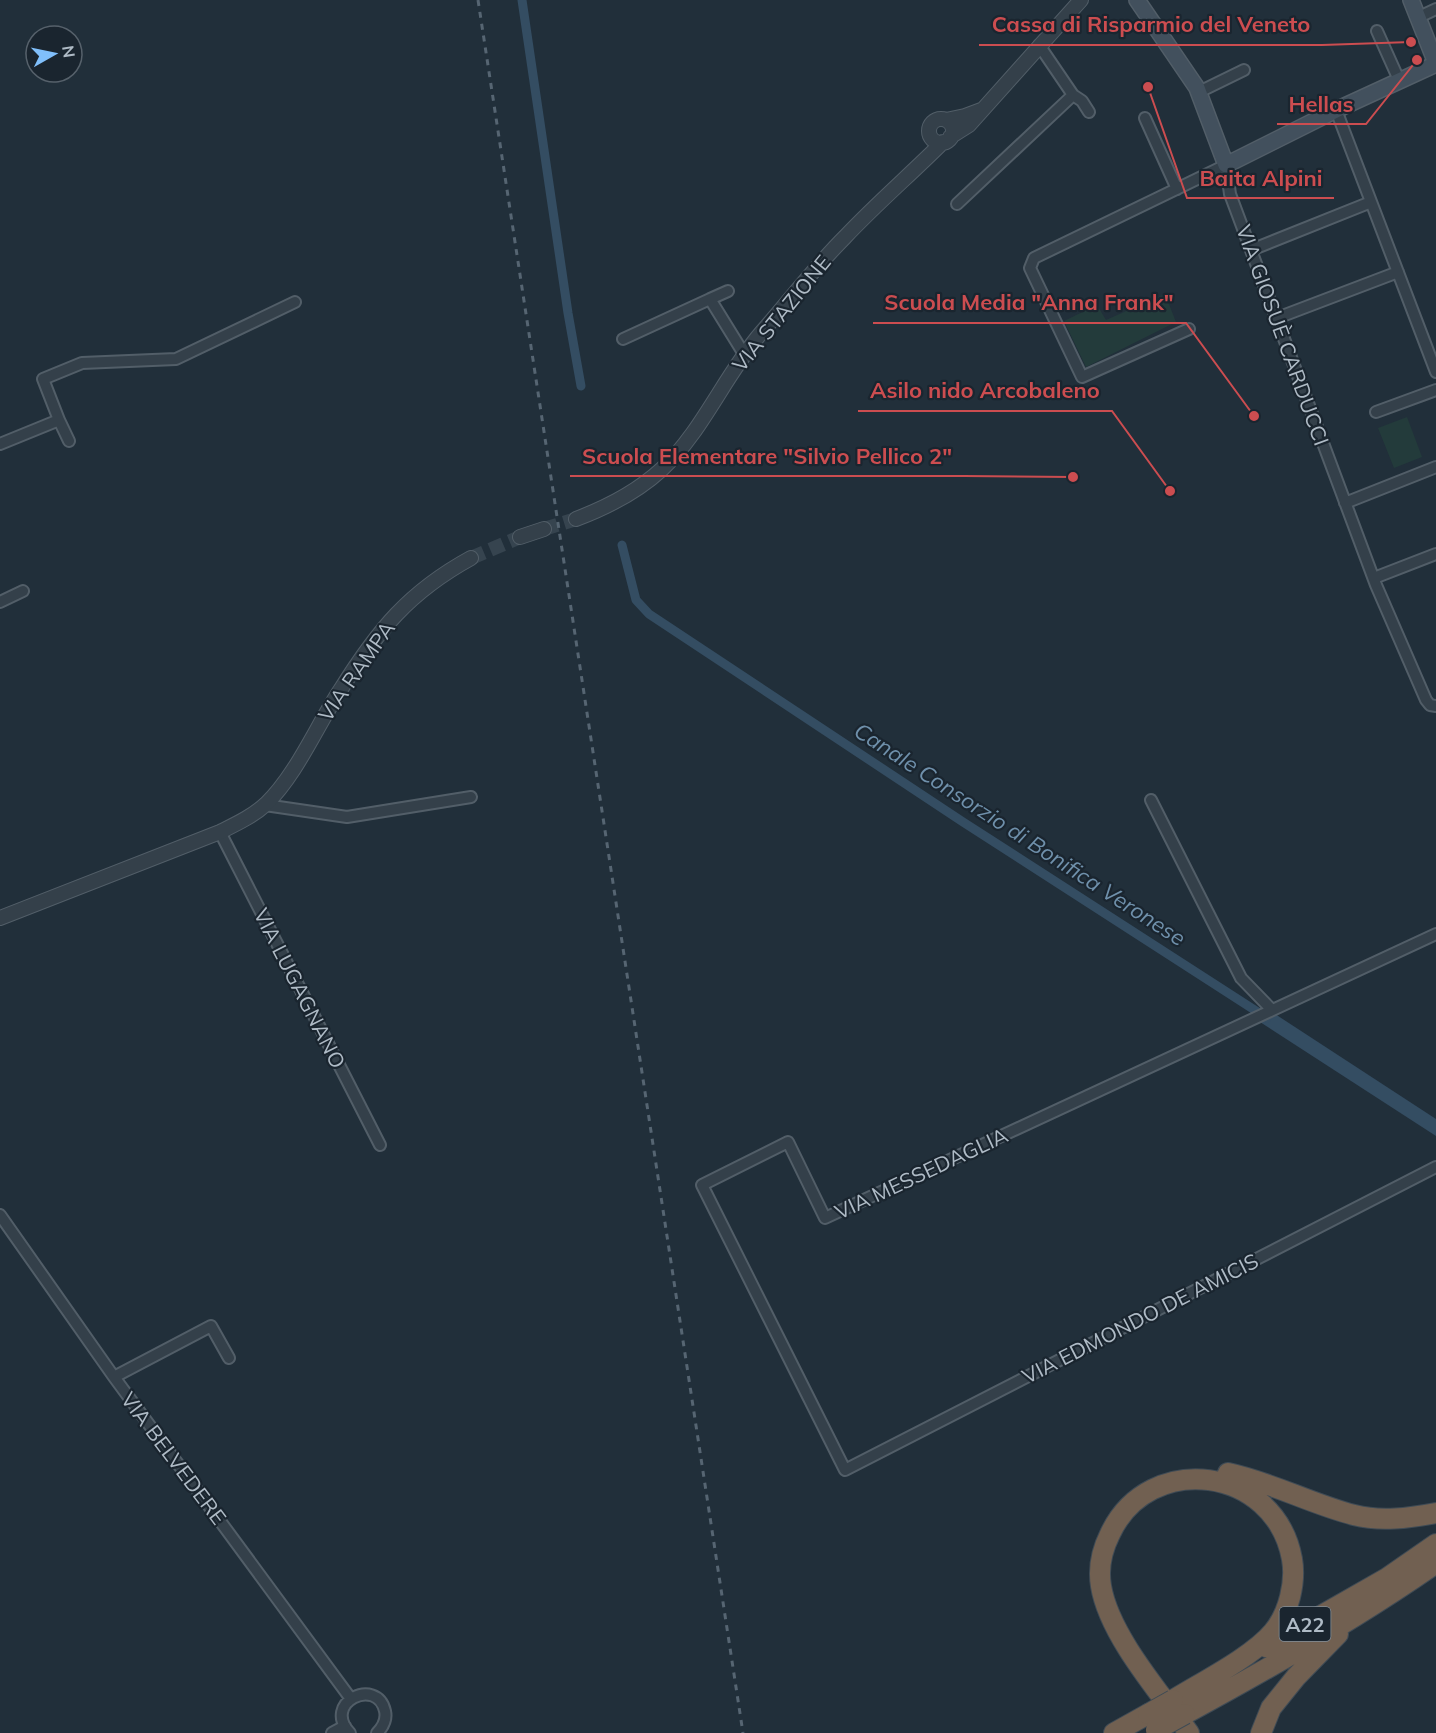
<svg xmlns="http://www.w3.org/2000/svg" width="1436" height="1733" font-family="Mulish,sans-serif">
<style>
.green{fill:#233b3b}
.water{fill:#344d62}
.lines{fill:none;stroke-linecap:round;stroke-linejoin:round}
.canal{stroke:#344d62;stroke-width:9}
.tertiary-tunnel{stroke:#36444f;stroke-width:14;stroke-dasharray:14 7;stroke-linecap:butt}
.minor-casing{stroke:#525e68;stroke-width:14}
.tertiary-casing{stroke:#525e68;stroke-width:16}
.secondary-casing{stroke:#525e68;stroke-width:18}
.motorway-casing{stroke:#3f4b55;stroke-width:22}
.minor{stroke:#34404a;stroke-width:10}
.tertiary{stroke:#34404a;stroke-width:14}
.secondary{stroke:#42505d;stroke-width:15}
.motorway{stroke:#716051;stroke-width:20}
.rail{stroke:#566572;stroke-width:3;stroke-dasharray:6 6;stroke-linecap:butt}
.motorway-bridge-casing{stroke:#3f4b55;stroke-width:22;stroke-linecap:butt}
.motorway-bridge{stroke:#716051;stroke-width:20}
.labels{text-anchor:middle;dominant-baseline:central;stroke-width:4.5;stroke-linejoin:round;paint-order:stroke}
.shield{fill:#1a252f;stroke:#828e99;stroke-width:1.5}
.shield-label{font-size:20px;font-weight:bold;fill:#afbbc6}
.street-label{font-size:21px;fill:#afbbc6;stroke:#1a252f}
.water-label{font-size:22px;font-style:italic;fill:#6f90ab;stroke:#1a252f}
.leader{fill:none;stroke:#cc4d50;stroke-width:2}
.callout-dot{fill:#cc4d50;stroke:#1a252f;stroke-width:2}
.callout-label{font-size:22px;text-anchor:middle;font-weight:bold;fill:#cc4d50;stroke:#1a252f;stroke-width:4.5;stroke-linejoin:round;paint-order:stroke}
</style>
<rect width="100%" height="100%" fill="#212f3a"/>
<!-- green -->
<path class="green" d="M1165,294L1176,322L1086,367L1064,321L1097,305L1106,320Z
M1407,417L1422,457L1394,468L1378,428Z"/>
<!-- water -->
<path class="water" d="M1275,1014L1436,1119V1136L1260,1022Z"/>
<g class="lines">
<!-- canal -->
<path class="canal" d="M522,0L568,313L581,386
M622,545L636,600L649,614L963,822L1267,1018"/>
<!-- tertiary-tunnel -->
<path class="tertiary-tunnel" d="M544,529L576,519
M471,558L520,537"/>
<defs>
<path id="minor" d="M1419,17L1436,9
M1377,31L1399,80
M1199,92L1244,70
M1073,95L1082,101L1089,112
M1336,110L1436,372
M1145,118L1177,189
M957,204L1073,95L1039,45
M1251,250L1371,202
M710,299L728,291
M1277,318L1398,272
M1189,329L1082,377L1030,268L1034,258L1226,165L1230,194L1376,585L1426,700L1430,705L1436,706
M623,339L710,299L744,354
M1376,412L1436,390
M59,420L69,441
M0,444L59,420L43,379L82,363L176,359L295,302
M1345,503L1436,467
M1374,578L1436,554
M0,602L23,591
M1151,800L1241,978L1272,1010
M265,805L347,817L471,797
M220,832L380,1145
M1436,934L825,1218L788,1142L702,1185L845,1470L1436,1167
M0,1215L114,1377L351,1699
M114,1377L211,1326L229,1358
M332,1733L345,1726
M350,1733C321,1703 377,1676 385,1711C387,1720 383,1727 377,1733"/>
<path id="tertiary" d="M929 131a12 12 0 1 1 24 0a12 12 0 1 1-24 0Z
M946,120L965,116L981,110
M950,137L969,125L1081,0
M576,519C608,507 637,492 662,469C702,432 725,375 761,333C789,301 815,267 845,237C876,204 911,174 943,142
M520,537L544,529
M0,918L220,832C236,824 253,816 266,804C297,774 317,725 341,689C378,630 409,592 471,558"/>
<path id="secondary" d="M1137,0L1197,88L1226,165L1336,110L1436,64
M1411,0L1436,63"/>
<path id="motorway" d="M1228,1473C1271,1482 1311,1504 1354,1515C1381,1522 1409,1518 1436,1513
M1266,1647L1387,1578L1436,1544
M1173,1700C1202,1682 1252,1657 1273,1632C1289,1613 1296,1582 1292,1559C1275,1466 1149,1450 1110,1534C1102,1550 1098,1568 1101,1586C1109,1635 1160,1693 1189,1733
M1185,1714C1270,1668 1356,1619 1436,1563
M1114,1733L1148,1714
M1261,1733L1271,1708L1296,1677L1338,1634"/>
</defs>
<!-- minor casing -->
<use href="#minor" class="minor-casing"/>
<!-- tertiary casing -->
<use href="#tertiary" class="tertiary-casing"/>
<!-- secondary casing -->
<use href="#secondary" class="secondary-casing"/>
<!-- motorway casing -->
<use href="#motorway" class="motorway-casing"/>
<!-- minor -->
<use href="#minor" class="minor"/>
<!-- tertiary -->
<use href="#tertiary" class="tertiary"/>
<!-- secondary -->
<use href="#secondary" class="secondary"/>
<!-- motorway -->
<use href="#motorway" class="motorway"/>
<!-- rail -->
<path class="rail" d="M478,0L743,1733"/>
<defs>
<path id="motorway-bridge" d="M1148,1714L1173,1700
M1156,1730L1185,1714"/>
</defs>
<!-- motorway-bridge casing -->
<use href="#motorway-bridge" class="motorway-bridge-casing"/>
<!-- motorway-bridge -->
<use href="#motorway-bridge" class="motorway-bridge"/>
</g>
<g class="labels">
<!-- shield labels -->
<rect class="shield" x="1279.5" y="1607" width="51" height="34" rx="4.5"/>
<g class="shield-label">
<text x="1305" y="1624">A22</text>
</g>
<!-- street labels -->
<g class="street-label">
<text transform="translate(781 313) rotate(-51)">VIA STAZIONE</text>
<text transform="translate(1283 335) rotate(70)">VIA GIOSUÈ CARDUCCI</text>
<text transform="translate(356 671) rotate(-55)">VIA RAMPA</text>
<text transform="translate(300 988) rotate(63)">VIA LUGAGNANO</text>
<text transform="translate(921 1173) rotate(-25)">VIA MESSEDAGLIA</text>
<text transform="translate(1140 1318) rotate(-27)">VIA EDMONDO DE AMICIS</text>
<text transform="translate(174 1458) rotate(53)">VIA BELVEDERE</text>
</g>
<!-- water labels -->
<g class="water-label">
<text transform="translate(1020 834) rotate(33)">Canale Consorzio di Bonifica Veronese</text>
</g>
</g>
<!-- callouts -->
<path class="leader" d="M1411 42L1322 45H979M1417 60L1366 124H1277M1148 87L1187 198H1334M1254 416L1186 323H873M1170 491L1112 411H858M1073 477L964 476H570"/>
<g class="callout-dot">
<circle cx="1411" cy="42" r="6"/>
<circle cx="1417" cy="60" r="6"/>
<circle cx="1148" cy="87" r="6"/>
<circle cx="1254" cy="416" r="6"/>
<circle cx="1170" cy="491" r="6"/>
<circle cx="1073" cy="477" r="6"/>
</g>
<g class="callout-label">
<text x="1151" y="32">Cassa di Risparmio del Veneto</text>
<text x="1321" y="112">Hellas</text>
<text x="1261" y="186">Baita Alpini</text>
<text x="1029" y="310">Scuola Media "Anna Frank"</text>
<text x="985" y="398">Asilo nido Arcobaleno</text>
<text x="767" y="464">Scuola Elementare "Silvio Pellico 2"</text>
</g>
<!-- north arrow -->
<g transform="translate(54 54) rotate(81)"><circle r="28" fill="#1a252f" stroke="#56616b" stroke-width="1.5"/>
<path d="M0-4.5L10 22L0 15L-10 22Z" fill="#80bffb"/>
<text y="-9" font-size="16" font-weight="bold" text-anchor="middle" fill="#afbbc6">N</text>
</g>
</svg>
